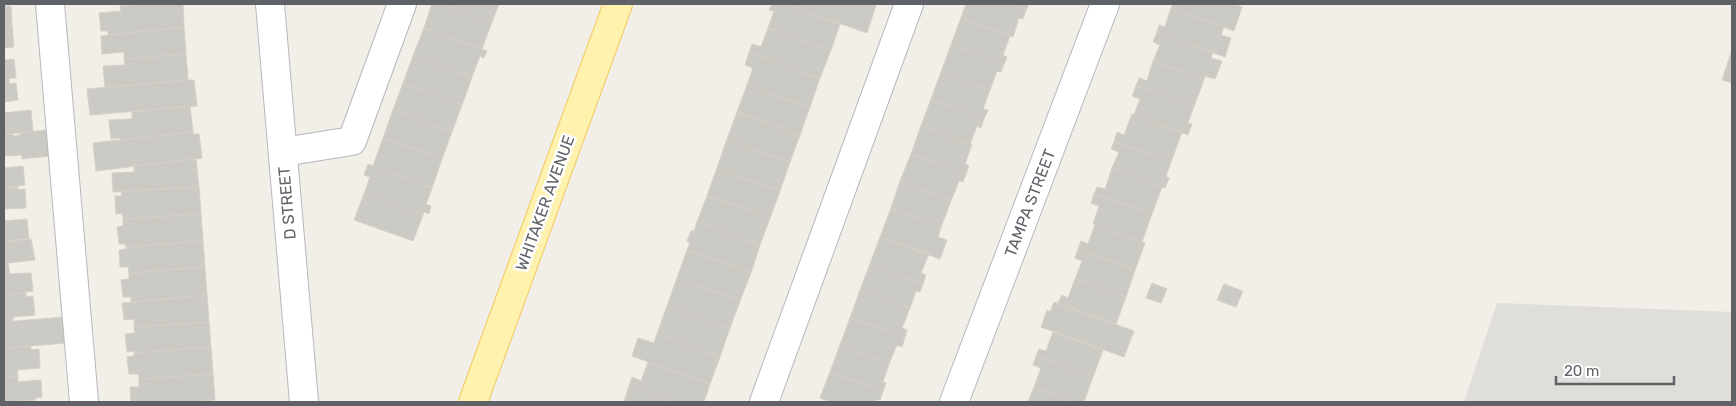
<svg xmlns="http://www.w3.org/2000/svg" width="1736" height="406" font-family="Rubik,sans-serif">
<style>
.industrial{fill:#e0deda}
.building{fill:#cccac5;stroke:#d6d1c6}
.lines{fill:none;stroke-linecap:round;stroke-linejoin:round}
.minor-casing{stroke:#b5b8bc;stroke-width:30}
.major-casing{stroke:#f2c960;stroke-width:30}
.minor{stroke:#fff;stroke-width:28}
.major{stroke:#fff2af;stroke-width:28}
.labels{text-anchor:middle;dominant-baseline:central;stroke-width:5;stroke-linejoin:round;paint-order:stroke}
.street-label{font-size:16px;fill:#5f6368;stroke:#fff}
</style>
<rect width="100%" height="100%" fill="#f1efe8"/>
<!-- industrial -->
<path class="industrial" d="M1497,303L1732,312V402H1464Z"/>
<!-- building -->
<path class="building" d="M120,4H149L120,6Z
M149,4H183L184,27L108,35V31H101L99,13L121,11L120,6Z
M432,4H441L492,22L482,49L424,28Z
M441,4H499L492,22Z
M772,4H784L840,24L831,50L768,28L774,11L769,10Z
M784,4H872L876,5L867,33Z
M966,4H1009L1026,10L1023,19L1019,18L1013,37L961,18Z
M1009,4H1029L1026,10Z
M1173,4H1234L1242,7L1234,31L1171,8Z
M4,6H11L12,26L4,27Z
M1171,8L1224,27L1221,35L1231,38L1225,57L1157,32L1159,25L1165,27Z
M961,18L1010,36L1003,55L1007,57L1004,64L951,45Z
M12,26L14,47L4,48V27Z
M184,27L186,54L124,59V52L102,54L101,36Z
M424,28L487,51L484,58L480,56L472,77L413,56Z
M768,28L831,50L820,78L749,53L752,44L761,47Z
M1157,32L1213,52L1211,58L1222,61L1215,79L1205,76L1204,80L1153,61L1160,45L1153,42Z
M951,45L1004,64L1001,72L997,71L990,90L941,72Z
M1732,50V83L1722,80Z
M749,53L820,78L810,107L747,85L753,68L745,65Z
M186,54L188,80L105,88L103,66L125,65L124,59Z
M413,56L472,77L462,105L403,83Z
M14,59L16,78L4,79V60Z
M1153,61L1204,80L1194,106L1136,86L1139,78L1147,81Z
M941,72L990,90L983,109L988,110L984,119L931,99Z
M9,78V84L16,83L18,100L4,102V79Z
M188,80H194L197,106L90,115L87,89Z
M403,83L462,105L452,132L393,110Z
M747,85L810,107L800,135L737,112Z
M1136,86L1194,106L1188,123L1192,124L1188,135L1134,115L1140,99L1132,96Z
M931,99L984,119L981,128L977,126L970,144L921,126Z
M190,106L193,132L120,140V138L111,139L109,120L132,119V112Z
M31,110L33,132L4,134V113Z
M393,110L452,132L442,159L383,138Z
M737,112L800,135L790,162L727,139Z
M1132,114L1182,132L1171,162L1114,142L1117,132L1124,135Z
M921,126L972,144L965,164L969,166L966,174L911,154Z
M47,130L50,156L22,159V155L4,156V134H13V136L20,135V133Z
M193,132V134H199L202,158L96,171L93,143Z
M383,138L442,159L432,188L373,166Z
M727,139L790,162L780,191L717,168Z
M1114,142L1171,162L1166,176L1169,178L1165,188L1112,168L1119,152L1111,149Z
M911,154L966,174L963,182L959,181L951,201L900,181Z
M196,159L199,187L113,192L112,173L134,172V166Z
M368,164L432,188L426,204L431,206L429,214L424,212L423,215L364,194L370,177L364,175Z
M23,166L25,185L4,188V168Z
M717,168L780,191L770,218L707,196Z
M1112,168L1162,187L1152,214L1094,194L1097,187L1105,189Z
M900,181L951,201L941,227L891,208Z
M18,187V190L25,189L26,208L4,209V216V188Z
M199,187L201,214L123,219L122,213L116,214L115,196H122L121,191Z
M364,194L423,215L413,241L354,220Z
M1094,194L1152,214L1142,242L1093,224L1099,206L1091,203Z
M707,196L770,218L760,245L697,222Z
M891,208L941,227L938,237L947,240L940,259L880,237Z
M201,214L203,241L126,247V244H119L117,227L123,226V219Z
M4,216L5,221L27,219L29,238L4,242Z
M697,222L760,245L751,273L687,250L690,243L687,241L691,231H694Z
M1095,225L1145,243L1135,270L1078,249L1081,241L1088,244Z
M880,237L929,254L921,273L926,275L923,284L870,264Z
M31,239L35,260L8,263L9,268L4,269V242Z
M203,241L205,267L129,273L128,267H120L119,250L126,249V247Z
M1078,249L1135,270L1126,297L1075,279L1082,261L1075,258Z
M687,250L751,273L740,301L677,278Z
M870,264L923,284L920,292L916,291L910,308L860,290Z
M205,267L207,295L131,302V297H123L121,280L129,279V273Z
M9,268L10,274L31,273L33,291L26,292V293L4,295V269Z
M677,278L740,301L730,328L667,306Z
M1075,279L1126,297L1116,324L1058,303L1062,295L1068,298Z
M1152,283L1167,289L1161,303L1146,298Z
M1224,284L1243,291L1236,307L1217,300Z
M860,290L910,308L902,328L907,330L905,337L850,318Z
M26,293V297L33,296L35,315L13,317V321L4,322V295Z
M207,295L209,322L134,327V319L124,320L122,303Z
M1054,302L1134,331L1124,357L1041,327L1047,310L1050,312Z
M667,306L730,328L720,357L657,334Z
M64,317L66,343L4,348V322Z
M850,318L905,337L902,347L897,345L889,364L840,345Z
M209,322L211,347L134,353V351L127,352L125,334L135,333L134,327Z
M1053,332L1103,350L1093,377L1036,356L1039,349L1046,351Z
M657,334L720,357L710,384L632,356L638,338L654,343Z
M840,345L889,364L883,382L886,383L883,391L830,372Z
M31,346V350L39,349L40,368L17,370L18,376L4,377V348Z
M211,347L213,374L139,379L138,374H129L127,357L134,356V353Z
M1036,356L1093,377L1084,402H1075L1034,387L1041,368L1033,365Z
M648,362L710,384L704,402H673L629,386L632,377L641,381Z
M830,372L883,391L880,400L877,399L876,402H831L820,398Z
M213,374L215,400L192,402H131L130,387H139V379Z
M18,376V382L41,380L42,397L35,398L36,400L4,402V377Z
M629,386L673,402H624Z
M1034,387L1075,402H1028Z"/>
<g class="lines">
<defs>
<path id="minor" d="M50,4L84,402
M270,4L304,402
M283,152L352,141L402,4
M764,402L909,4
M954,402L1105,4"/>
<path id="major" d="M473,402L618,4"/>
</defs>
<!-- minor casing -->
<use href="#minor" class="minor-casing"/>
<!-- major casing -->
<use href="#major" class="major-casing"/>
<!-- minor -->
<use href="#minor" class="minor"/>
<!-- major -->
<use href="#major" class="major"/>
</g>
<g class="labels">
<!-- street labels -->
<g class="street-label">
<text transform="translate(287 203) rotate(-95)">D STREET</text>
<text transform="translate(545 203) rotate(-70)">WHITAKER AVENUE</text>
<text transform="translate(1030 203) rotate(-69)">TAMPA STREET</text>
</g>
</g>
<!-- border -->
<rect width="1736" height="406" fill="none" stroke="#5f6368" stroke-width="10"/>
<!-- scale -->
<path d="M1556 376v8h118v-8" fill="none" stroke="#5f6368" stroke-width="2.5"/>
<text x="1564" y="376" font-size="15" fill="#5f6368" stroke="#ffffff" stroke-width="4" paint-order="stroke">20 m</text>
</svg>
